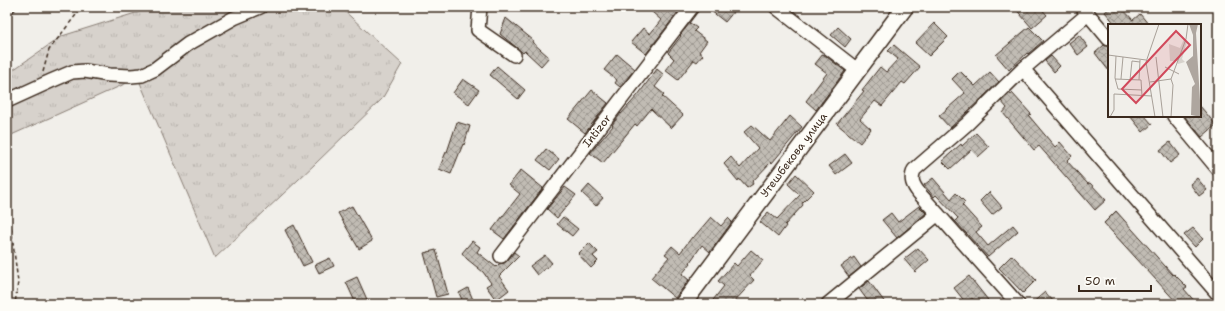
<svg xmlns="http://www.w3.org/2000/svg" width="1225" height="311" font-family="'Shantell Sans',sans-serif">
<style>
.grass{fill:url(#grass-tufts);stroke:#897e75}
.building{fill:url(#building-cross-hatch);stroke:#3b2a1e}
.lines{fill:none;stroke-linecap:round;stroke-linejoin:round}
.minor-casing{stroke:#3b2a1e;stroke-width:16}
.major-casing{stroke:#3b2a1e;stroke-width:19}
.path{stroke:#3b2a1e;stroke-width:1.5;stroke-dasharray:4 3;stroke-linecap:butt}
.minor{stroke:#fdfcf7;stroke-width:13}
.major{stroke:#fdfcf7;stroke-width:16}
.labels{text-anchor:middle;dominant-baseline:central;stroke-width:3.5;stroke-linejoin:round;paint-order:stroke}
.street-label{font-size:11px;fill:#3b2a1e;stroke:#fdfcf7}
.inset-road{fill:none;stroke:#a8a098;stroke-width:1}
.view{fill:#d1495b;fill-opacity:0.15;stroke:#d1495b;stroke-width:2}
.inset-edge{fill:none;stroke:#3b2a1e;stroke-width:2}
</style>
<defs>
<pattern id="grass-tufts" width="24" height="20" patternUnits="userSpaceOnUse"><rect width="24" height="20" fill="#d7d2cc"/><path d="M3 7l-1-3M5 7V3M7 7l1-3M15 17l-1-3M17 17v-4M19 17l1-3" fill="none" stroke="#b9b4af"/></pattern>
<pattern id="building-cross-hatch" width="8" height="8" patternUnits="userSpaceOnUse"><rect width="8" height="8" fill="#c1bcb4"/><path d="M0 0l8 8M0 8l8-8" fill="none" stroke="#9e9992"/></pattern>
</defs>
<rect width="100%" height="100%" fill="#f1efea"/>
<filter id="ink" filterUnits="userSpaceOnUse"><feTurbulence type="fractalNoise" baseFrequency=".025" numOctaves="2"/><feDisplacementMap in="SourceGraphic" scale="8" xChannelSelector="R" yChannelSelector="G"/><feConvolveMatrix kernelMatrix="1 2 1 2 8 2 1 2 1" color-interpolation-filters="sRGB"/></filter>
<g filter="url(#ink)">
<!-- grass -->
<path class="grass" d="M152,7H340L402,64L382,99L315,164L215,258L138,78L7,137V74L62,36L145,10Z"/>
<!-- building -->
<path class="building" d="M656,7H671L678,12L646,54L631,42L643,28L650,34L661,20L652,12Z
M706,7H730L735,10L725,22Z
M1014,7H1040L1047,15L1032,28Z
M1111,7H1121L1133,20L1140,14L1149,25H1116L1105,12Z
M506,18L533,40L532,42L549,57L541,66L525,51L523,53L500,34Z
M690,23L697,28L694,31L707,41L699,52L703,55L697,62L694,60L678,80L665,70L674,59L668,53L681,36L680,35Z
M934,23L948,37L929,56L915,43Z
M838,27L851,39L845,47L831,35Z
M1029,27L1043,41L1028,54L1027,53L1009,70L996,55Z
M1079,35L1088,47L1078,55L1069,43Z
M894,45L920,67L905,84L902,82L882,106L875,101L860,119L871,129L860,143L837,124L864,91L862,90L880,67L886,72L898,59L888,51Z
M1104,45L1109,47V71L1095,53Z
M617,54L635,69L620,87L615,83L617,80L604,70Z
M823,54L845,71L816,110L806,101L827,73L815,64Z
M1051,56L1060,66L1054,72L1045,61Z
M497,66L525,90L518,99L490,75Z
M657,69L664,75L655,87L664,94L662,96L683,115L671,128L651,109L637,126L635,124L603,163L590,153L613,126L612,125L621,113V114L638,95Z
M960,71L975,86L990,72L999,82L950,128L939,116L965,93L952,79Z
M463,79L479,90L469,104L453,93Z
M592,90L608,103L585,133L568,119Z
M1010,93L1011,95L1012,93L1031,114L1029,116L1055,147L1060,142L1072,156L1067,161L1088,184L1090,183L1106,200L1095,210L1039,146L1034,150L1003,113L1007,108L1001,101Z
M1200,106L1216,125L1202,137L1184,116H1200Z
M790,116L802,127L772,163L771,162L752,182L753,184L747,188L739,179L738,181L724,164L731,157L740,168L758,148L744,132L752,125L770,141Z
M1130,116H1145L1152,124L1143,132Z
M457,122L470,126L464,145L463,144L451,174L439,169L446,152H447Z
M976,133L989,147L978,157L971,150L950,169L942,161L961,144L962,146Z
M1170,142L1180,155L1170,163L1160,150Z
M546,149L559,159L550,170L537,160Z
M845,154L852,163L836,175L829,166Z
M521,170L543,188L504,239L492,230L520,194L509,185Z
M796,174L814,191L802,203L803,205L785,225L786,226L778,237L760,222L768,212L777,219L800,195L788,184Z
M933,178L951,199L956,193L965,202L962,205L982,227L976,232L988,246L1013,225L1018,231L988,257L955,221L958,218L936,195L934,197L924,185Z
M1197,178L1207,190L1199,196L1190,184Z
M589,185L603,198L596,206L582,193Z
M565,187L576,195L557,218L547,209Z
M989,192L1002,207L992,215L980,201Z
M352,206L372,241L359,249L338,213Z
M919,206L926,213L897,238L882,220L891,213L898,222Z
M1116,211L1173,275L1174,274L1187,287L1184,289L1197,304H1178L1104,223Z
M563,217L578,229L572,236L557,224Z
M711,217L721,226L728,218L732,222L710,252L702,245L690,262L691,263L682,274L689,280L675,298L651,278L669,257L665,254L672,246L680,253L692,237L693,238Z
M294,225L312,262L303,266L285,230Z
M1193,228L1203,239L1195,247L1184,235Z
M472,241L480,247L477,252L496,267L499,264L504,263L507,261L514,252L519,256L499,276L509,290L496,300L486,286L491,283L483,272L467,259L462,253Z
M589,243L598,252L593,256L598,261L591,268L578,254Z
M918,248L929,260L915,272L904,259Z
M436,250L448,294L436,297L424,253Z
M751,250L763,260L750,276L754,280L732,304H710L724,286L718,281L734,263L737,266Z
M545,255L552,263L537,275L530,266Z
M1012,255L1036,280L1023,293L999,268Z
M854,257L861,267L849,277L841,266Z
M330,258L334,266L319,273L315,265Z
M969,276L988,300L983,304H977L972,298L966,303L954,288Z
M357,277L369,304H356L346,282Z
M869,281L886,304H870L859,289Z
M468,288L474,302L470,304H464L459,293Z
M1045,292L1056,304H1031Z"/>
<g class="lines">
<defs>
<path id="minor" d="M480,7L478,30L514,55
M776,7L857,70
M1083,8L1109,39
M1023,69L1218,294
M7,101L51,81L72,72L85,71L109,75L131,76L142,75L155,69L188,44L234,18L260,7
M1174,116L1218,169
M501,256L692,7
M828,304L938,214
M1018,304L919,193C913,185 910,180 914,170L967,124L1023,69L1088,14"/>
<path id="major" d="M683,304L905,7"/>
</defs>
<!-- minor casing -->
<use href="#minor" class="minor-casing"/>
<!-- major casing -->
<use href="#major" class="major-casing"/>
<!-- path -->
<path class="path" d="M7,17L18,7
M43,72L49,50L82,7
M7,222L11,228L18,282L15,304"/>
<!-- minor -->
<use href="#minor" class="minor"/>
<!-- major -->
<use href="#major" class="major"/>
</g>
</g>
<g class="labels">
<!-- street labels -->
<g class="street-label">
<text transform="translate(597 131) rotate(-52)">Intizor</text>
<text transform="translate(794 155) rotate(-53)">Утешбекова улица</text>
</g>
</g>
<!-- overview -->
<g transform="translate(1108 24)">
<rect width="93" height="93" fill="#f1efea"/>
<path d="M76,15L79,17L74,35L77,38L70,40L69,37H62L61,20L72,24Z" fill="#d7d2cc"/>
<path d="M81,0H90L88,9L93,93L83,91L84,63L87,60L78,38L85,32V11Z" fill="#aea69f"/>
<path class="inset-road" d="M0,31L38,36M8,32L7,54L10,65L34,66M48,33L55,93M57,43L71,50M7,55L33,56L34,72M13,55L15,33M22,56L24,37L32,38M31,56L32,36M42,58L63,55M2,93L6,86V70L44,72M47,93L38,38L51,0M63,93L65,61L63,55L78,15L80,0"/>
<path class="view" d="M68,7L82,21L28,79L14,65Z"/>
<rect width="93" height="93" class="inset-edge"/>
</g>
<!-- margin -->
<rect width="1225" height="311" fill="none" stroke="#fdfcf7" stroke-width="24"/>
<rect x="12" y="12" width="1201" height="287" fill="none" stroke="#3b2a1e" stroke-width="1.5" filter="url(#ink)"/>
<!-- scale -->
<path d="M1079 285v6h72v-6" fill="none" stroke="#3b2a1e" stroke-width="2"/>
<text x="1085" y="285" font-size="12" fill="#3b2a1e" stroke="#fdfcf7" stroke-width="3" paint-order="stroke">50 m</text>
</svg>
